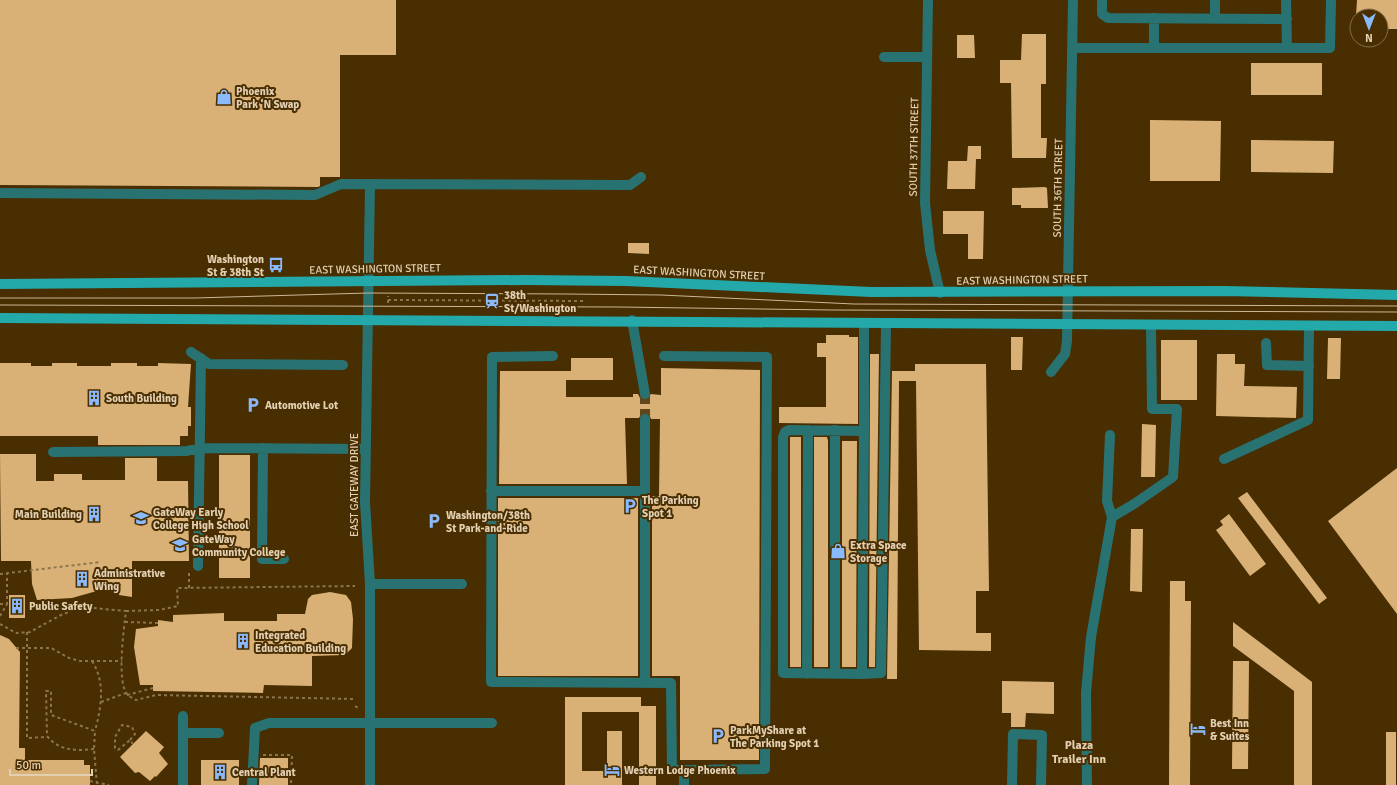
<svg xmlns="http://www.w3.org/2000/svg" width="1397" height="785" font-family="Signika,sans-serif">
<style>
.building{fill:#d9b177}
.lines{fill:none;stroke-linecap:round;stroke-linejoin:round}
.minor-tunnel{stroke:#5f461b;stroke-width:10;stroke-dasharray:10 5;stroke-linecap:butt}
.path{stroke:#8c754e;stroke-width:2;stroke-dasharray:3 3;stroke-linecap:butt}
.minor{stroke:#297272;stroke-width:10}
.major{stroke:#23a9aa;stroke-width:10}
.tram{stroke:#ccb797;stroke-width:1}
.labels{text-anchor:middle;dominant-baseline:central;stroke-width:4;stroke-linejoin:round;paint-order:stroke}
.poi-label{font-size:11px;font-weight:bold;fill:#e3cfb2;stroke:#482e00;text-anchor:start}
.street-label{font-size:11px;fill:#e3cfb2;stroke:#482e00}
.neighbourhood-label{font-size:12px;font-weight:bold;fill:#e3cfb2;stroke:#482e00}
</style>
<rect width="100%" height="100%" fill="#482e00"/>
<!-- building -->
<path class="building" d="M0,0H396V55H340V177H320V186L318,187L0,185Z
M1357,0H1397V29H1381V16H1356Z
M1022,34H1046V84H1041V138H1047L1046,158H1012L1011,83H1000V60H1021Z
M957,35H974L975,58H957Z
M1251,63H1322V95H1251Z
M1150,120L1221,121L1220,181H1150Z
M1251,140L1334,141L1333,173L1251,172Z
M968,146H981V159H976L975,189H947L948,161H967Z
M1045,187L1047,188L1048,208H1021V205H1012V188Z
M943,211H984L983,259H968V234H943Z
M628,243H649V254L628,253Z
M826,335H849V337H858V424L779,423V407H826V357H817V343H826Z
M1011,337H1023L1022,370H1011Z
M1328,338H1341L1340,379H1327Z
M1161,340H1197V400H1161Z
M870,354H879L875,667H869Z
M1217,354H1235V364H1245L1244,386L1297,387L1296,418L1216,416Z
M571,358H613V380H566V397H633V394H638L640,398L646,400L651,394L661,395V368L760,370L759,760H680V676H652V496H659L660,419H651L649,414L645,413L641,414L639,418H625L627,484H499L500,371H571Z
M0,363H31V366H52V363H77V366H111V363H137V366H158V363L191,364L188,407H191V426H188V436H180V445H98V436H0Z
M915,364H986L989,591H976V633H991V651L919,650L916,381H899L897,679H887L892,371H915Z
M1142,424L1156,425L1155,477H1141Z
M790,437H801V667H790Z
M814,437H827L828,441V667H814Z
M842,441H857L856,667H842Z
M0,454H36V481H54V474H82V480H125V458H157V481H188L189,561H132V597L119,595V592L104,589L72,598L37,600L32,584L31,561H1Z
M219,455H250V578H219Z
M1397,468V614L1328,521Z
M1247,492L1327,598L1319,604L1238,498Z
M498,498H638V676H498Z
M1229,514L1266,564L1250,576L1216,530L1223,525L1220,521Z
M1131,529H1143L1142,592L1130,591Z
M1170,581H1185V601H1191L1190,785H1169Z
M330,592L346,595L351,602L353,619L352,648L345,655L312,656V686L264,685L263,693L153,691V685H140L134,647L136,629L158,626V620L173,622V615L224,613V621H277V614H305L308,599L312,595Z
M9,595H25V618H9Z
M1233,622L1312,682V785H1294V691L1233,646Z
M0,635L9,639L20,652L19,748H25V760H84V765H90V785H0Z
M1233,661H1249L1248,769H1232Z
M1002,681L1054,682V714L1026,713L1025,727H1011V713H1002Z
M565,697H641V706H656V785H639V712H582V771H607V731H622V785H565Z
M146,731L164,747L159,753L168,764L156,777L155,776L150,781L139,772L135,773L120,757Z
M1386,732H1396V785H1386Z
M260,758H288V785H259Z
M201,760H239V785H201Z"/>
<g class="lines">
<!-- minor-tunnel -->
<path class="minor-tunnel" d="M645,394V419"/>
<!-- path -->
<path class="path" d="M388,300L584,301
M388,303V296
M0,574L101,562
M189,588V571
M0,604H7V573
M126,611L159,610L178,606L177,588L355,586
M0,616L7,604
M125,622L158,623
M0,624L16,633L30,632L61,615L82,607L126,611C124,628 116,684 128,695C130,697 134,699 136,700L156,695L354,699
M27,632V738L48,737
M16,648H51L69,658L80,661H122
M92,661C106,683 101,708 95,731
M127,695L153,688
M101,702L126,693
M355,706L360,709
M130,740L135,734L132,727L122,725L115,737V748L118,750L130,740L133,744
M94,749C76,751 59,751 47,736L46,691H51V715L95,731L94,749L97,785
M263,755H292L291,785
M90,781L109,785"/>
<!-- minor -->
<path class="minor" d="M928,0L925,203L930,250L940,293
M1102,0V14L1108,18L1287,19
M1286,0L1287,48
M1215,19V0
M1072,48H1330L1331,0
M1154,48V18
M884,57H927
M0,193L315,195L341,184L630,185L641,177
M632,320L645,394
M864,323V431
M1266,343L1267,365L1309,366
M191,352L209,364L343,365
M553,356L492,357L491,682L671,683L672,770H684
M664,356L767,357L765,769L684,770V785
M1051,372L1065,354L1067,341L1073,0
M645,419V683
M835,430V674
M1110,435L1107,501L1112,517
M263,448L262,559H284
M53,452L187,451L199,448L365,449
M1224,459L1308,420L1309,326
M491,491H645
M198,566L201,358
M370,584H462
M807,674L808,430
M862,674L864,431L789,430L785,432L783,437V673L862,674L881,673L886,324
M183,716V785
M183,733H219
M252,785L255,728L269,723H492
M370,785V584L365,502L370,185
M1012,785L1013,734L1042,735L1041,785
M1087,785L1086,693L1091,637L1112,517L1134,504L1173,477L1177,409H1152L1151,325"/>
<!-- major -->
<path class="major" d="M0,284L525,280L626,281L871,292L1224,291L1397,295
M0,318C466,319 931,325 1397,326"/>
<!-- tram -->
<path class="tram" d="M0,298H195L368,293L566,294L661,295L854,304L1397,306
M0,305L618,307L832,310L1397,312"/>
</g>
<!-- icons -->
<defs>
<symbol id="shop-bare" viewBox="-9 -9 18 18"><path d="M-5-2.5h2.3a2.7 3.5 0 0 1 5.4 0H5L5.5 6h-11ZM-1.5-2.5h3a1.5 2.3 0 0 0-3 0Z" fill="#8abafc" stroke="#482e00" stroke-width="2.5" paint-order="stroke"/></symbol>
<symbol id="bus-bare" viewBox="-9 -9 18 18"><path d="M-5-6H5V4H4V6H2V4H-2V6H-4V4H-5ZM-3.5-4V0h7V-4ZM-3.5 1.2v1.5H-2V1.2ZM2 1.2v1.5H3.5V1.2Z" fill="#8abafc" stroke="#482e00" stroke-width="2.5" paint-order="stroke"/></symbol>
<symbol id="station-bare" viewBox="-9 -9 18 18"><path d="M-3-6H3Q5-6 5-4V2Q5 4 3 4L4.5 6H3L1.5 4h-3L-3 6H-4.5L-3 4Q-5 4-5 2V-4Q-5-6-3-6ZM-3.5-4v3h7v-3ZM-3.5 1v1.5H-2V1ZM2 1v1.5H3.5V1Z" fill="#8abafc" stroke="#482e00" stroke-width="2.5" paint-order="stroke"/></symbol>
<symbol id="building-bare" viewBox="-9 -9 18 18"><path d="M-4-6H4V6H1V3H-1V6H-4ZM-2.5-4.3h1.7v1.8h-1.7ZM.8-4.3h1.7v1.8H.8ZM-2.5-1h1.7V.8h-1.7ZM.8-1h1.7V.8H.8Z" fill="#8abafc" stroke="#482e00" stroke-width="2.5" paint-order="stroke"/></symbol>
<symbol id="parking-bare" viewBox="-9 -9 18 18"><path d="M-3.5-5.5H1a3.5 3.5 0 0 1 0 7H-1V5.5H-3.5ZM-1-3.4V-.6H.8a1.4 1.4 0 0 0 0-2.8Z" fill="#8abafc" stroke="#482e00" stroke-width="2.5" paint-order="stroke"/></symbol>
<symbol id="school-bare" viewBox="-9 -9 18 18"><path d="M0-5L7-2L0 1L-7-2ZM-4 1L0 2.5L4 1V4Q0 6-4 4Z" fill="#8abafc" stroke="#482e00" stroke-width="2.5" paint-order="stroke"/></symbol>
<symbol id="university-bare" viewBox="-9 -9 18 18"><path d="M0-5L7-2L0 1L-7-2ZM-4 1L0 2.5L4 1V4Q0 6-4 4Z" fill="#8abafc" stroke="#482e00" stroke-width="2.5" paint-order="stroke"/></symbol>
<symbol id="hotel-bare" viewBox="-9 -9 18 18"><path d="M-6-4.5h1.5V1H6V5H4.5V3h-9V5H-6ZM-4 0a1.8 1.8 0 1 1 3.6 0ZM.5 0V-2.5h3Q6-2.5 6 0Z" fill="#8abafc" stroke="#482e00" stroke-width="2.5" paint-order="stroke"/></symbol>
</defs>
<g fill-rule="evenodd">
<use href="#shop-bare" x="213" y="86" width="22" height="22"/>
<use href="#bus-bare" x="265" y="254" width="22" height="22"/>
<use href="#station-bare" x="481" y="290" width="22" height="22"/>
<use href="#building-bare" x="83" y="387" width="22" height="22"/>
<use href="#parking-bare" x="242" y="394" width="22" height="22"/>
<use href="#parking-bare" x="619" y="495" width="22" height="22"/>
<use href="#building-bare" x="83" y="503" width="22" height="22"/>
<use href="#school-bare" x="130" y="507" width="22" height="22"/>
<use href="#parking-bare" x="423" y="510" width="22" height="22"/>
<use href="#university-bare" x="169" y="534" width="22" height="22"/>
<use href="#shop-bare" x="827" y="540" width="22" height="22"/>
<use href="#building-bare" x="71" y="568" width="22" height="22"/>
<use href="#building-bare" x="6" y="595" width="22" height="22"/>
<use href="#building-bare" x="232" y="630" width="22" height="22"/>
<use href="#hotel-bare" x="1187" y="718" width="22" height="22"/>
<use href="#parking-bare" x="707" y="725" width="22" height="22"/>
<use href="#hotel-bare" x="601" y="759" width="22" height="22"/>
<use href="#building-bare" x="209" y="761" width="22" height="22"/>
</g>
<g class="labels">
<!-- poi labels -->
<g class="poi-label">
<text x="236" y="91">Phoenix<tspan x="236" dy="13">Park ‘N Swap</tspan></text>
<text x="264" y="259" text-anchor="end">Washington<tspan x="264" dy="13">St &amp; 38th St</tspan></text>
<text x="504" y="295">38th<tspan x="504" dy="13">St/Washington</tspan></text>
<text x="106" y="398">South Building</text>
<text x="265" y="405">Automotive Lot</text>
<text x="642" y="500">The Parking<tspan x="642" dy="13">Spot 1</tspan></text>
<text x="153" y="512">GateWay Early<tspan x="153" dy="13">College High School</tspan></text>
<text x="82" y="514" text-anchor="end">Main Building</text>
<text x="446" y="515">Washington/38th<tspan x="446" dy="13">St Park-and-Ride</tspan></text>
<text x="192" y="539">GateWay<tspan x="192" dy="13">Community College</tspan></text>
<text x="850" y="545">Extra Space<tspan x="850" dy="13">Storage</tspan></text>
<text x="94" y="573">Administrative<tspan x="94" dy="13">Wing</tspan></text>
<text x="29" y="606">Public Safety</text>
<text x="255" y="635">Integrated<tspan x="255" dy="13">Education Building</tspan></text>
<text x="1210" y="723">Best Inn<tspan x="1210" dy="13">&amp; Suites</tspan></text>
<text x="730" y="730">ParkMyShare at<tspan x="730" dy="13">The Parking Spot 1</tspan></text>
<text x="624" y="770">Western Lodge Phoenix</text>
<text x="232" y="772">Central Plant</text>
</g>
<!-- street labels -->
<g class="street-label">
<text transform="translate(914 147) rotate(-89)">SOUTH 37TH STREET</text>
<text transform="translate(1058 188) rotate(-89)">SOUTH 36TH STREET</text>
<text transform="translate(375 269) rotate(-1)">EAST WASHINGTON STREET</text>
<text transform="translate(699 273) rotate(3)">EAST WASHINGTON STREET</text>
<text transform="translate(1022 280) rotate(-1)">EAST WASHINGTON STREET</text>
<text transform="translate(354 485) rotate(-90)">EAST GATEWAY DRIVE</text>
</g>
<!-- neighbourhood labels -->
<g class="neighbourhood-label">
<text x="1079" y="745">Plaza<tspan x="1079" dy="14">Trailer Inn</tspan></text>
</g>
</g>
<!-- north arrow -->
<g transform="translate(1369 28) rotate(180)"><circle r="19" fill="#482e00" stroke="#866e47"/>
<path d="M0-3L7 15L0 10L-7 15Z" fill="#8abafc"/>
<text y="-6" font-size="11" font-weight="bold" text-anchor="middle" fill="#e3cfb2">N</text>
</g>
<!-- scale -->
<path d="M10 769v6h82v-6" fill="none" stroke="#e3cfb2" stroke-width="2"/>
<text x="16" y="769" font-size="12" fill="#e3cfb2" stroke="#482e00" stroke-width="3" paint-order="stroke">50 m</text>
</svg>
